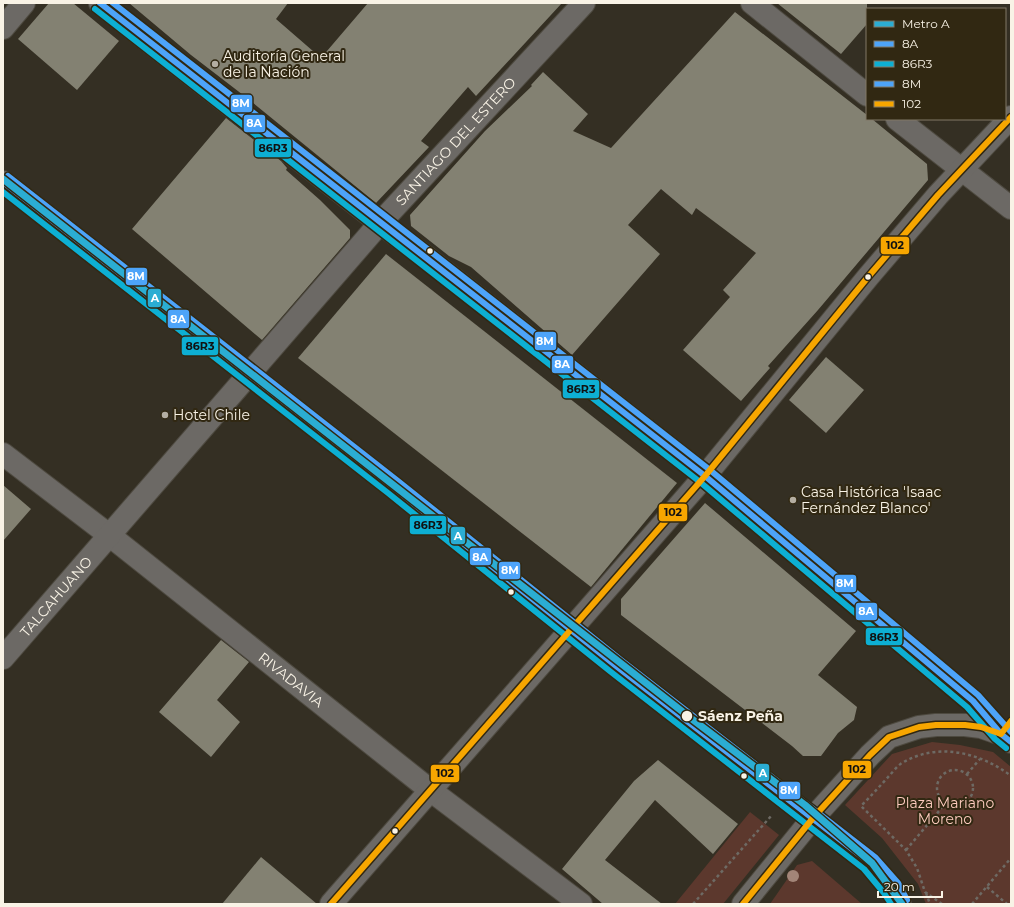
<svg xmlns="http://www.w3.org/2000/svg" width="1014" height="907" font-family="Montserrat,sans-serif">
<style>
.green{fill:#5c382d}
.building{fill:#838172}
.lines{fill:none;stroke-linecap:round;stroke-linejoin:round}
.minor-casing{stroke:#4e4a40;stroke-width:24}
.major-casing{stroke:#4e4a40;stroke-width:24}
.path{stroke:#6e6a64;stroke-width:2.5;stroke-dasharray:3 3;stroke-linecap:butt}
.minor{stroke:#6c6965;stroke-width:22}
.major{stroke:#6d6962;stroke-width:22}
.bus-1-casing{stroke:#312812;stroke-width:9}
.bus-2-casing{stroke:#312812;stroke-width:9}
.bus-3-casing{stroke:#312812;stroke-width:9}
.bus-4-casing{stroke:#312812;stroke-width:9}
.bus-1{stroke:#4da4f9;stroke-width:6}
.bus-2{stroke:#0dafd3;stroke-width:6}
.bus-3{stroke:#4da4f9;stroke-width:6}
.bus-4{stroke:#f7a600;stroke-width:6}
.metro-1-casing{stroke:#312812;stroke-width:10}
.metro-1{stroke:#2badd3;stroke-width:7}
.tree{fill:#a38578}
.poi-dot{fill:#b4aea2;stroke:#312812;stroke-width:1.5}
.bus-dot{fill:#f9f3e6;stroke:#312812;stroke-width:1.5}
.labels{text-anchor:middle;stroke-width:4;stroke-linejoin:round;paint-order:stroke}
.poi-label{font-size:14px;fill:#f9f3e6;stroke:#312812;text-anchor:start}
.street-label{font-size:14px;fill:#f9f3e6;stroke:#312812}
.stop-label{font-size:14px;font-weight:bold;fill:#f9f3e6;stroke:#312812;text-anchor:start}
.park-label{font-size:14px;fill:#fdcbbe;stroke:#312812}
.line-badge{stroke:#312812;stroke-width:1.5}
.badge-label{font-size:11px;text-anchor:middle;font-weight:bold;fill:#fff}
.pale-badge-label{font-size:11px;text-anchor:middle;font-weight:bold;fill:#111}
</style>
<rect width="100%" height="100%" fill="#342f23"/>
<!-- green -->
<g class="green">
<polygon points="932,742 960,745 993,752 1011,767 1011,904 926,904 918,884 882,838 845,805 892,754"/>
<polygon points="750,812 779,835 723,904 675,904"/>
<polygon points="812,861 862,904 770,904 797,865"/>
</g>
<!-- building -->
<g class="building">
<polygon points="49,3 73,3 119,41 77,90 18,39"/>
<polygon points="129,3 288,3 276,19 321,58 368,3 562,3 476,96 468,87 421,141 429,147 376,203 247,98 191,55"/>
<polygon points="777,3 867,3 867,24 841,54"/>
<polygon points="735,12 867,115 867,119 872,119 927,164 928,180 818,310 768,366 770,368 741,401 683,350 730,297 723,290 756,253 696,208 692,215 661,189 628,225 660,254 572,355 471,267 449,256 411,226 410,215 485,131 532,86 531,85 543,72 588,114 573,131 611,148"/>
<polygon points="226,118 281,161 287,168 286,170 320,200 350,230 350,238 262,340 132,229"/>
<polygon points="386,254 677,483 591,587 298,358"/>
<polygon points="826,357 864,390 826,433 789,400"/>
<polygon points="3,485 31,509 3,541"/>
<polygon points="705,503 856,631 818,675 857,707 854,720 838,733 821,756 803,756 792,746 621,615 621,599"/>
<polygon points="221,640 249,662 217,700 240,722 211,757 159,712"/>
<polygon points="658,760 738,824 713,854 655,800 605,860 662,904 603,904 562,869 634,781"/>
<polygon points="261,857 317,904 222,904"/>
</g>
<g class="lines">
<defs>
<g id="minor">
<polyline points="100,3 380,223 426,257 705,476 973,701 1001,734 1011,742"/>
<polyline points="752,3 867,95"/>
<polyline points="3,28 24,3"/>
<polyline points="897,119 1011,208"/>
<path id="s1" d="M 3,454 L 109,535 L 430,790 L 581,904"/>
<path id="s2" d="M 3,658 L 380,223 L 584,3"/>
<polyline points="331,904 705,476 868,277 938,195 1011,117"/>
<polyline points="743,904 813,818 870,755 889,737 919,727 936,725 965,725 981,727 1001,734"/>
</g>
<polyline id="major" points="3,182 393,487 616,666 870,863 891,888 900,904"/>
</defs>
<!-- minor casing -->
<use href="#minor" class="minor-casing"/>
<!-- major casing -->
<use href="#major" class="major-casing"/>
<!-- path -->
<g class="path">
<circle cx="955" cy="788" r="18"/>
<polyline points="967,774 980,759"/>
<polyline points="906,850 945,804"/>
<polyline points="987,887 1007,904"/>
<polyline points="926,893 930,904"/>
<polyline points="693,904 772,815"/>
<path d="M 942,904 L 925,892 L 917,868 L 906,850 L 861,806 C 871,796 880,786 889,776 C 893,772 897,766 902,763 C 937,742 980,752 1011,776"/>
<polyline points="972,904 1011,858"/>
</g>
<!-- minor -->
<use href="#minor" class="minor"/>
<!-- major -->
<use href="#major" class="major"/>
<defs>
<g id="bus-1">
<polyline points="100,3 705,476 973,701 1001,734 1011,742"/>
<polyline points="3,182 393,487 616,666 870,863 891,888 900,904"/>
</g>
<g id="bus-2">
<polyline points="95,9 700,482 967,707 995,739 1006,748"/>
<polyline points="3,192 388,493 611,672 864,869 884,893 891,904"/>
</g>
<g id="bus-3">
<polyline points="113,3 710,470 978,695 1011,732"/>
<polyline points="8,176 398,481 621,660 875,857 898,883 907,900"/>
</g>
<g id="bus-4">
<polyline points="331,904 705,476 868,277 938,195 1011,117"/>
<polyline points="743,904 813,818 870,755 889,737 919,727 936,725 965,725 981,727 1001,734 1011,721"/>
</g>
</defs>
<!-- bus-1 casing -->
<use href="#bus-1" class="bus-1-casing"/>
<!-- bus-2 casing -->
<use href="#bus-2" class="bus-2-casing"/>
<!-- bus-3 casing -->
<use href="#bus-3" class="bus-3-casing"/>
<!-- bus-4 casing -->
<use href="#bus-4" class="bus-4-casing"/>
<!-- bus-1 -->
<use href="#bus-1" class="bus-1"/>
<!-- bus-2 -->
<use href="#bus-2" class="bus-2"/>
<!-- bus-3 -->
<use href="#bus-3" class="bus-3"/>
<!-- bus-4 -->
<use href="#bus-4" class="bus-4"/>
<defs>
<polyline id="metro-1" points="3,179 688,716 805,805 872,863 902,904"/>
</defs>
<!-- metro-1 casing -->
<use href="#metro-1" class="metro-1-casing"/>
<!-- metro-1 -->
<use href="#metro-1" class="metro-1"/>
</g>
<!-- trees -->
<circle class="tree" cx="793" cy="876" r="6"/>
<!-- markers -->
<g class="poi-dot">
<circle cx="215" cy="64" r="4"/>
<circle cx="165" cy="415" r="4"/>
<circle cx="793" cy="500" r="4"/>
</g>
<g class="bus-dot">
<circle cx="430" cy="251" r="3.5"/>
<circle cx="868" cy="277" r="3.5"/>
<circle cx="511" cy="592" r="3.5"/>
<circle cx="687" cy="716" r="6"/>
<circle cx="744" cy="776" r="3.5"/>
<circle cx="395" cy="831" r="3.5"/>
</g>
<g class="labels">
<!-- poi labels -->
<g class="poi-label">
<text x="223" y="61">Auditoría General<tspan x="223" dy="16">de la Nación</tspan></text>
<text x="173" y="420">Hotel Chile</text>
<text x="801" y="497">Casa Histórica 'Isaac<tspan x="801" dy="16">Fernández Blanco'</tspan></text>
</g>
<!-- street labels -->
<g class="street-label">
<text dy="5" stroke="none"><textPath href="#s2" startOffset="687">SANTIAGO DEL ESTERO</textPath></text>
<text dy="5" stroke="none"><textPath href="#s2" startOffset="81">TALCAHUANO</textPath></text>
<text dy="5" stroke="none"><textPath href="#s1" startOffset="366">RIVADAVIA</textPath></text>
</g>
<!-- stop labels -->
<g class="stop-label">
<text x="698" y="721">Sáenz Peña</text>
</g>
<!-- park labels -->
<g class="park-label">
<text x="945" y="808">Plaza Mariano<tspan x="945" dy="16">Moreno</tspan></text>
</g>
</g>
<g class="line-badge">
<rect x="230" y="94" width="23" height="19" rx="4" fill="#4da4f9"/>
<rect x="243" y="114" width="23" height="19" rx="4" fill="#4da4f9"/>
<rect x="254" y="138" width="38" height="20" rx="4" fill="#0dafd3"/>
<rect x="880" y="236" width="30" height="19" rx="4" fill="#f7a600"/>
<rect x="125" y="267" width="23" height="19" rx="4" fill="#4da4f9"/>
<rect x="147" y="288" width="15" height="20" rx="4" fill="#2badd3"/>
<rect x="167" y="309" width="23" height="20" rx="4" fill="#4da4f9"/>
<rect x="534" y="331" width="23" height="20" rx="4" fill="#4da4f9"/>
<rect x="181" y="336" width="38" height="20" rx="4" fill="#0dafd3"/>
<rect x="551" y="355" width="23" height="19" rx="4" fill="#4da4f9"/>
<rect x="562" y="379" width="38" height="20" rx="4" fill="#0dafd3"/>
<rect x="658" y="503" width="30" height="19" rx="4" fill="#f7a600"/>
<rect x="409" y="515" width="38" height="20" rx="4" fill="#0dafd3"/>
<rect x="450" y="526" width="16" height="19" rx="4" fill="#2badd3"/>
<rect x="469" y="547" width="23" height="19" rx="4" fill="#4da4f9"/>
<rect x="498" y="561" width="23" height="19" rx="4" fill="#4da4f9"/>
<rect x="834" y="574" width="23" height="19" rx="4" fill="#4da4f9"/>
<rect x="855" y="602" width="23" height="19" rx="4" fill="#4da4f9"/>
<rect x="865" y="627" width="38" height="19" rx="4" fill="#0dafd3"/>
<rect x="842" y="760" width="30" height="19" rx="4" fill="#f7a600"/>
<rect x="755" y="763" width="15" height="19" rx="4" fill="#2badd3"/>
<rect x="430" y="764" width="30" height="19" rx="4" fill="#f7a600"/>
<rect x="778" y="781" width="23" height="19" rx="4" fill="#4da4f9"/>
</g>
<g class="badge-label">
<text x="241" y="107">8M</text>
<text x="254" y="127">8A</text>
<text x="136" y="280">8M</text>
<text x="155" y="302">A</text>
<text x="178" y="323">8A</text>
<text x="545" y="345">8M</text>
<text x="562" y="368">8A</text>
<text x="458" y="540">A</text>
<text x="480" y="561">8A</text>
<text x="510" y="574">8M</text>
<text x="845" y="587">8M</text>
<text x="866" y="615">8A</text>
<text x="763" y="777">A</text>
<text x="789" y="794">8M</text>
</g>
<g class="pale-badge-label">
<text x="273" y="152">86R3</text>
<text x="895" y="249">102</text>
<text x="200" y="350">86R3</text>
<text x="581" y="393">86R3</text>
<text x="673" y="516">102</text>
<text x="428" y="529">86R3</text>
<text x="884" y="641">86R3</text>
<text x="857" y="773">102</text>
<text x="445" y="777">102</text>
</g>
<!-- border -->
<rect width="1014" height="907" fill="none" stroke="#f9f3e6" stroke-width="8"/>
<!-- legend -->
<rect x="866" y="8" width="140" height="112" fill="#312812" stroke="#817967"/>
<rect x="874" y="21" width="20" height="6" fill="#2badd3" stroke="#817967"/>
<text x="902" y="28" font-size="12" fill="#f9f3e6">Metro A</text>
<rect x="874" y="41" width="20" height="6" fill="#4da4f9" stroke="#817967"/>
<text x="902" y="48" font-size="12" fill="#f9f3e6">8A</text>
<rect x="874" y="61" width="20" height="6" fill="#0dafd3" stroke="#817967"/>
<text x="902" y="68" font-size="12" fill="#f9f3e6">86R3</text>
<rect x="874" y="81" width="20" height="6" fill="#4da4f9" stroke="#817967"/>
<text x="902" y="88" font-size="12" fill="#f9f3e6">8M</text>
<rect x="874" y="101" width="20" height="6" fill="#f7a600" stroke="#817967"/>
<text x="902" y="108" font-size="12" fill="#f9f3e6">102</text>
<!-- scale -->
<path d="M878 891v6h64v-6" fill="none" stroke="#f9f3e6" stroke-width="2"/>
<text x="884" y="891" font-size="12" fill="#f9f3e6" stroke="#312812" stroke-width="3" paint-order="stroke">20 m</text>
</svg>
